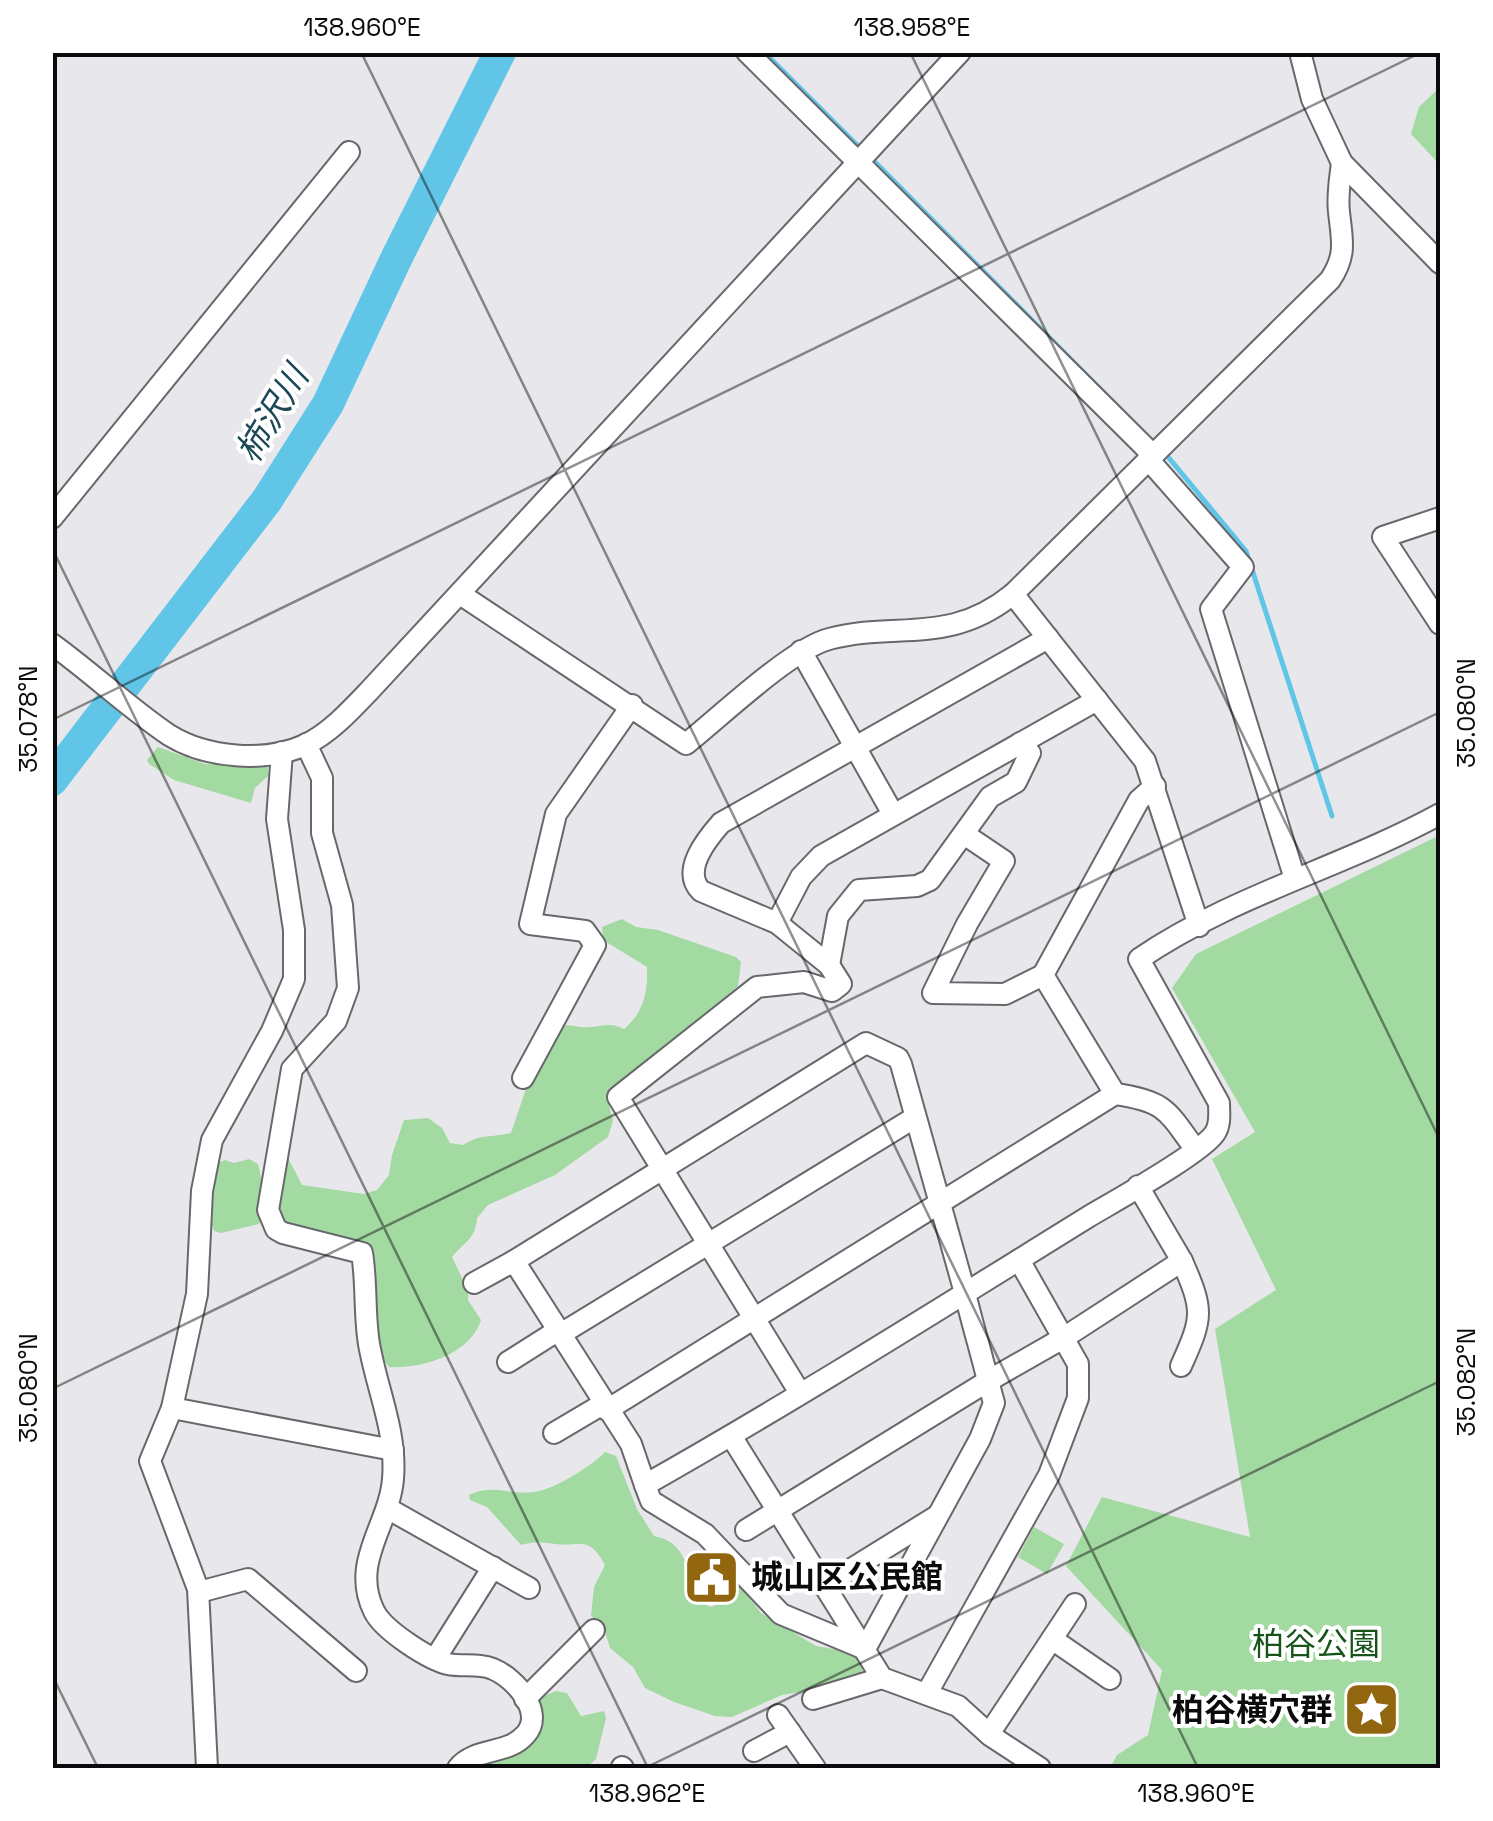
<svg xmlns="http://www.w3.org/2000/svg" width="1493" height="1821" font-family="'Space Grotesk','Noto Sans JP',sans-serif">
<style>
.green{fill:#a3daa1}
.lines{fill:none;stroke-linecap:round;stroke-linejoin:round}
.stream{stroke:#61c5e8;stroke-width:5}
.river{stroke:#61c5e8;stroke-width:32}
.minor-casing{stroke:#68686c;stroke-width:24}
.minor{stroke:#fff;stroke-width:20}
.ticks{fill:none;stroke:#0b0b0d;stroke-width:2.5;stroke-opacity:0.45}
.labels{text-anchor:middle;stroke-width:8;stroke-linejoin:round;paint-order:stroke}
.poi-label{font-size:32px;font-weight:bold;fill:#0b0b0d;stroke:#fff;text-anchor:start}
.park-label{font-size:32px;fill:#17541a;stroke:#fff}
.water-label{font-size:35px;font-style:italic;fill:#1c4857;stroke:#fff}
.neatline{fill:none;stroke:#0b0b0d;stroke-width:4}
.ticks-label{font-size:25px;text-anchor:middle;fill:#0b0b0d}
</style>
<rect width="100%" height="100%" fill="#e8e8ec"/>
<!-- green -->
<g class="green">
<polygon points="1440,87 1440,165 1411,134 1419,107"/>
<polygon points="158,747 205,764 267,765 269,775 255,788 251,803 174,780 149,764 147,760"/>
<polygon points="1440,835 1440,1768 1110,1768 1117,1755 1148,1735 1162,1670 1066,1566 1102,1497 1250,1537 1215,1329 1276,1290 1212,1159 1255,1132 1172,988 1196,954"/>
<path d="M 622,919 L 636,927 L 658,930 L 736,957 L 741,962 L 738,986 L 673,1045 L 643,1062 L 608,1101 L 613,1121 L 608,1137 L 555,1175 L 488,1205 L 477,1218 C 476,1239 464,1242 452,1257 L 468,1291 L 468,1300 L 481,1320 C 470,1355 421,1369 389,1367 C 372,1348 374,1296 373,1270 L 281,1225 L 274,1213 L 286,1154 L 302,1185 L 364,1194 L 377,1190 L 389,1175 L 392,1155 L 404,1120 L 428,1118 L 442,1128 L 450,1143 L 463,1145 C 482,1133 491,1138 511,1133 L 530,1077 L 556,1027 C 570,1022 577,1029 590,1027 C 604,1026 610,1022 624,1029 C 644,1012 648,992 647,967 L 603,940 L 602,927 Z"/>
<path d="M 249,1159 L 258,1164 C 262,1183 270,1206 259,1224 L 221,1233 L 214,1231 C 205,1210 212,1185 217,1163 L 225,1160 L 234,1163 Z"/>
<path d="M 605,1452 L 616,1456 L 637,1509 L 654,1536 C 688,1542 687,1573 698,1601 L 711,1607 L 725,1601 L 737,1581 L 761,1613 L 816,1646 L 852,1652 L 862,1658 L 862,1674 L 812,1690 L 782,1695 L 732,1717 L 715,1716 L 674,1702 L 645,1688 L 633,1667 L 610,1648 L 603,1625 L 591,1616 L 594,1587 L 605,1565 C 588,1535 583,1547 555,1544 C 541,1542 535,1541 521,1545 L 487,1507 L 470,1500 L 469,1495 C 495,1483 510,1496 534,1492 C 553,1490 592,1466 605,1452 Z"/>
<polygon points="1034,1527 1064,1544 1047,1574 1018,1557"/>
<path d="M 556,1691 L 567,1693 L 581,1716 L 604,1711 L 606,1718 L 596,1759 L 586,1768 L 466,1768 C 480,1762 493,1763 507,1758 C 521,1754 530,1742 540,1731 L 539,1698 Z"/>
</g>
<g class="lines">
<!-- stream -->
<g class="stream">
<polyline points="764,52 863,151"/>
<polyline points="871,158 1124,413"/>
<polyline points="1164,452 1246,551 1332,816"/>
</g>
<!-- river -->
<polyline class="river" points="52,780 267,500 328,404 396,259 500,52"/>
<defs>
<g id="minor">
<polyline points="747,52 1152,454"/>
<polyline points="1300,52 1312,99 1342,163 1440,263"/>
<polyline points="1148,459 1243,567 1211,609 1295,879"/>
<polyline points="52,518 349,152"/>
<polyline points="1440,518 1383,537 1440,624"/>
<path d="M 460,594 L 686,744 C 720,717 791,649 829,639 C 897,621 949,646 1013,594 L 1330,280 C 1347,255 1342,240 1339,212 C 1337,196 1340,179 1342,163"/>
<polyline points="1013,594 1145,761 1199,926"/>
<path d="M 52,644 C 92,673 129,708 169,735 C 206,758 265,763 305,745 C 330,733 351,710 370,690 L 960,52"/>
<polyline points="801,651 893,814"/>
<path d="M 306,744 L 322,778 L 322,833 L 342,905 L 348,988 L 336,1021 L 292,1069 L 268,1210 L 276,1229 L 283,1233 L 362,1253 C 367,1283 364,1314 369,1344 C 377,1390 397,1432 393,1479 C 389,1526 350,1562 374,1611 C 383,1630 428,1659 448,1664 C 462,1667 480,1663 493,1669 C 515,1678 546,1713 525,1735 C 508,1755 475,1747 458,1768"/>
<polyline points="964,834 1004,861 967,924 933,993 1005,994 1043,975 1139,800 1155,786"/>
<polyline points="777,923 801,877 821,856 1097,700"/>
<polyline points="829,965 838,916 859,890 917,886 930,880 990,797 1016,782 1030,753 1020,743"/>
<polyline points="1043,975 1115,1094"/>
<polyline points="523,1078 595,945 585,931 530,924 556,814 632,705"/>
<path d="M 1138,1186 L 1182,1261 L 1065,1337 L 988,1381 C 981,1352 972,1323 965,1293 L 901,1064 L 898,1058 L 866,1043 L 514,1261 L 631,1444 L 645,1485 C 795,1400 941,1308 1088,1217 C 1113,1202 1202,1153 1215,1133 C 1221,1124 1219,1113 1219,1103 L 1139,959 C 1231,896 1343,867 1440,814"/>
<polyline points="474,1283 514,1261"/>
<polyline points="559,1335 914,1118"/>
<polyline points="508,1362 557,1331"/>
<path d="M 1181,1366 C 1203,1317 1204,1311 1182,1261"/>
<path d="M 800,1393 L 618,1097 L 757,987 L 804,982 L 832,991 L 841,984 L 829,965 L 777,923 L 701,891 C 681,871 706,840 721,823 L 1048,638"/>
<polyline points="172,1408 393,1450"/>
<path d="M 607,1410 L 1115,1094 C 1165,1101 1167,1110 1195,1149"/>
<polyline points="554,1433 603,1404"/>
<polyline points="731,1436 882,1678 958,1706 991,1736 1040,1768"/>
<polyline points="645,1485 651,1501 705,1534 781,1614 865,1649 980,1439 994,1403 988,1381 746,1530"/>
<polyline points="387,1508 529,1588"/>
<polyline points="824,1586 937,1516"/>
<polyline points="199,1592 248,1579 356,1671"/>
<polyline points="1052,1639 1110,1679"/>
<polyline points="435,1659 493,1567"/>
<polyline points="927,1693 1049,1475 1078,1398 1078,1364 1019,1260"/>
<polyline points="525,1699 594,1630"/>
<polyline points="813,1699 882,1678"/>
<polyline points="778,1715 815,1768"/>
<polyline points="989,1734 1075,1604"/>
<polyline points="754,1751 790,1732"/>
<polyline points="622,1767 623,1768"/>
<polyline points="207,1768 198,1589 150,1461 172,1408 197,1294 202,1191 212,1140 272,1031 294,979 294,930 277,819 282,752"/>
</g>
</defs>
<!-- minor casing -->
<use href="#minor" class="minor-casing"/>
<!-- minor -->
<use href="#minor" class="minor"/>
</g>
<!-- ticks -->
<path class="ticks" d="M 361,52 L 1198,1768M 910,52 L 1440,1140M 52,548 L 648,1768M 52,720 L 1422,52M 52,1389 L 1440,712M 52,1675 L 98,1768M 645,1768 L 1440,1381"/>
<!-- icons -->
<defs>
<symbol id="civic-square" viewBox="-11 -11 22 22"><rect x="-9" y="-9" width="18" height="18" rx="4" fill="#91660f" stroke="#fff"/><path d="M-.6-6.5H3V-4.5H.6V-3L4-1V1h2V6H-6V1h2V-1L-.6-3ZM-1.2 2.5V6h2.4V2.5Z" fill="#fff"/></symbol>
<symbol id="sight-square" viewBox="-11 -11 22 22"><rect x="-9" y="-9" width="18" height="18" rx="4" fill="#91660f" stroke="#fff"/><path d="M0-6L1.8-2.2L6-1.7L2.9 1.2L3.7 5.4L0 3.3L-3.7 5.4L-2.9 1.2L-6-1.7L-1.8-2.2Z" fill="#fff"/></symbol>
</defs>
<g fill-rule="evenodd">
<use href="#civic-square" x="680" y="1546" width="63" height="63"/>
<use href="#sight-square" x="1340" y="1678" width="63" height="63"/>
</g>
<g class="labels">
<!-- poi labels -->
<g class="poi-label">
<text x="751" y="1588">城山区公民館</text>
<text x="1332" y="1721" text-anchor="end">柏谷横穴群</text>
</g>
<!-- park labels -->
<g class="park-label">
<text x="1316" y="1655">柏谷公園</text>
</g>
<!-- water labels -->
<g class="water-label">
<text transform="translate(272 414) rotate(-59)" y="12">柿沢川</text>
</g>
</g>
<!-- border -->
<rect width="1493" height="1821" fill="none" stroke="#ffffff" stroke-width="110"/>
<rect x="55" y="55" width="1383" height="1711" class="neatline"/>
<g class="ticks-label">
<text x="362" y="36">138.960°E</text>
<text x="912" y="36">138.958°E</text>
<text transform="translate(1466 713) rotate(-90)" y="9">35.080°N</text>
<text transform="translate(28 719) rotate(-90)" y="9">35.078°N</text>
<text transform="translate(1466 1382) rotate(-90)" y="9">35.082°N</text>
<text transform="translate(28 1388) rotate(-90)" y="9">35.080°N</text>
<text x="647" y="1802">138.962°E</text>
<text x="1196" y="1802">138.960°E</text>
</g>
</svg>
